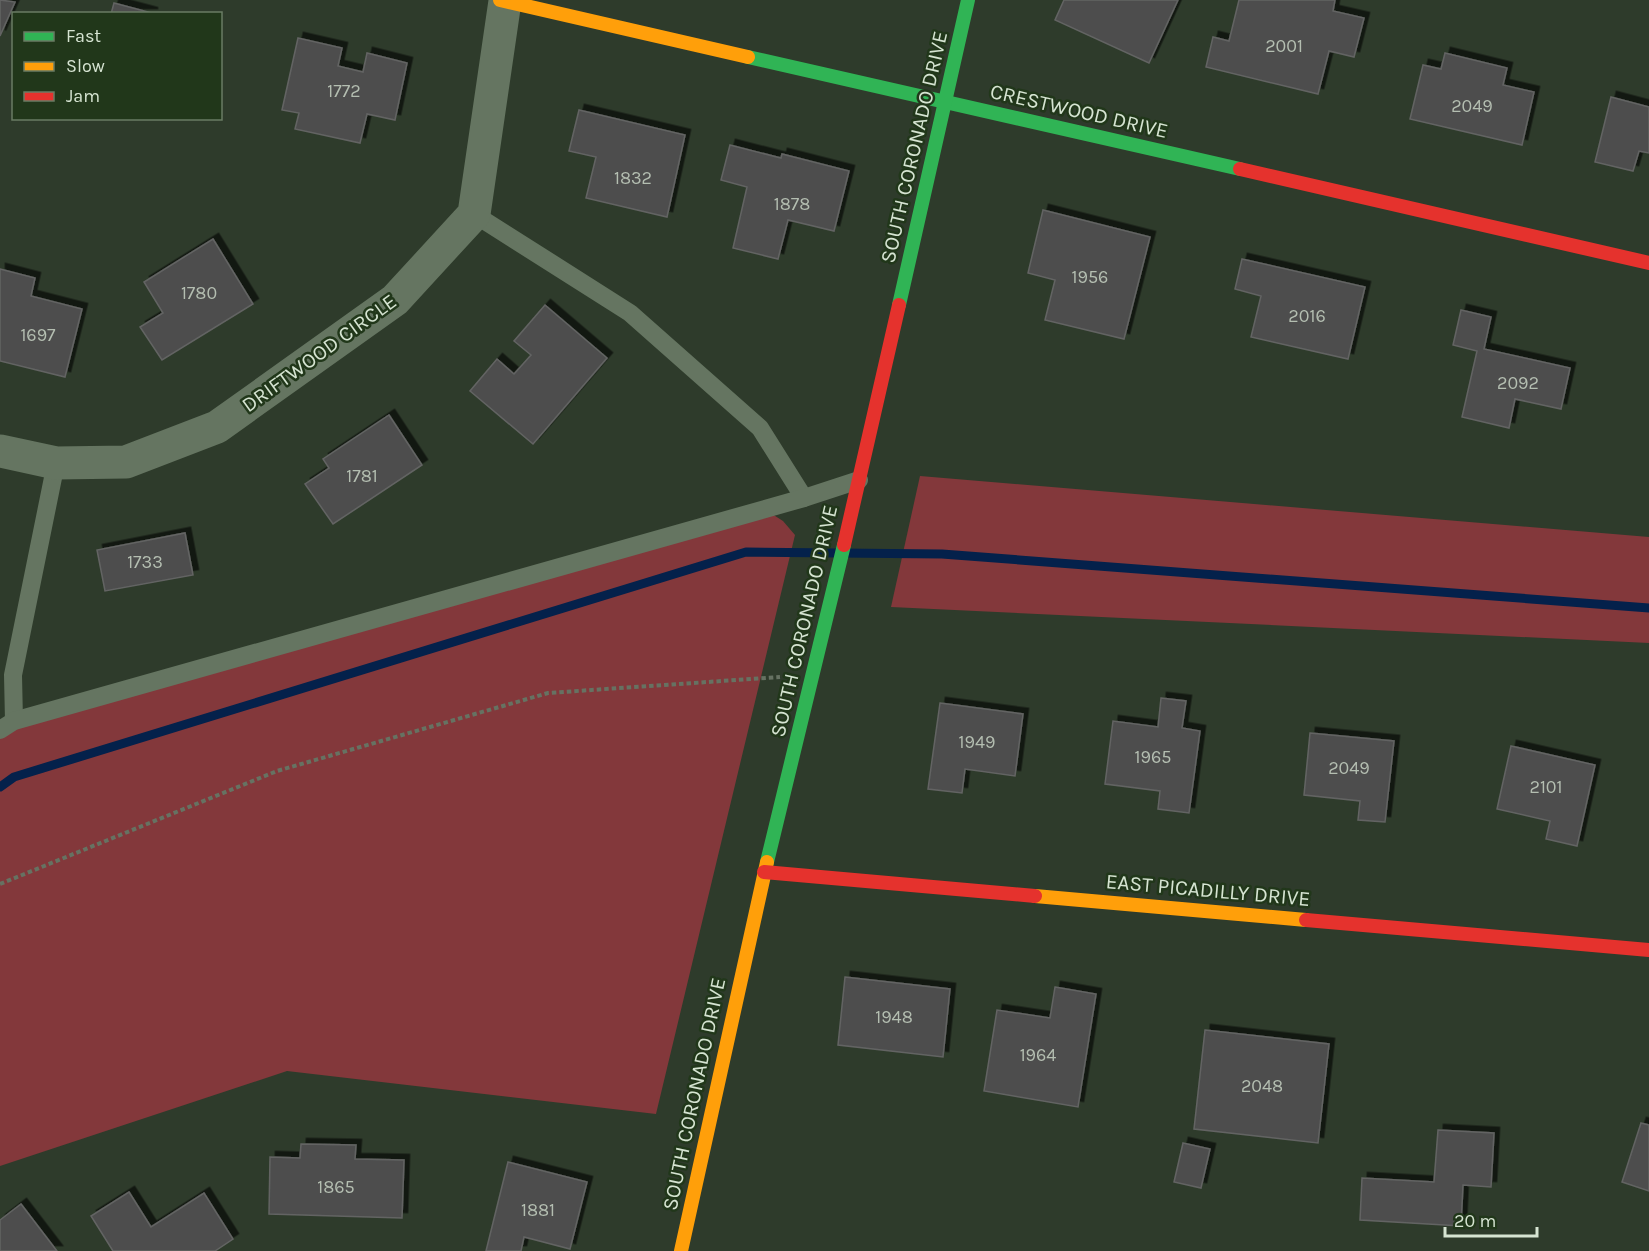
<svg xmlns="http://www.w3.org/2000/svg" width="1649" height="1251" font-family="Karla,sans-serif">
<style>
.green{fill:#83383b}
.lines{fill:none;stroke-linecap:round;stroke-linejoin:round}
.stream{stroke:#04214b;stroke-width:9}
.building{fill:#4d4e4e;stroke:#636463;stroke-width:1.5;filter:url(#shadow)}
.path{stroke:#667262;stroke-width:4;stroke-dasharray:4.5 3;stroke-linecap:butt}
.lane{stroke:#657561;stroke-width:18}
.street{stroke:#657561;stroke-width:33}
.fast{stroke:#30b455;stroke-width:14}
.slow{stroke:#ff9f0a;stroke-width:14}
.jam{stroke:#e5322d;stroke-width:14}
.labels{text-anchor:middle;stroke-width:5;stroke-linejoin:round;paint-order:stroke}
.number-label{font-size:18px;fill:#b4beb1}
.street-label{font-size:21px;fill:#d6e4d2;stroke:#21371a}
</style>
<defs>
<filter id="shadow"><feDropShadow dx="5.5" dy="-5.5" stdDeviation="0" flood-color="#0009"/></filter>
</defs>
<rect width="100%" height="100%" fill="#2e3b2b"/>
<!-- green -->
<g class="green">
<polygon points="920,476 1649,537 1649,643 891,607"/>
<polygon points="772,514 783,521 795,535 656,1114 287,1071 0,1166 0,735 43,719"/>
</g>
<g class="lines">
<!-- stream -->
<polyline class="stream" points="0,787 14,777 746,552 942,554 1649,608"/>
</g>
<!-- building -->
<g class="building">
<polygon points="0,0 15,2 0,36"/>
<polygon points="1064,0 1178,0 1149,63 1055,20"/>
<polygon points="1239,0 1335,0 1333,11 1364,18 1354,57 1329,51 1318,94 1206,67 1213,37 1229,41"/>
<polygon points="114,3 152,13 152,14 111,14"/>
<polygon points="298,38 342,48 338,66 363,72 367,53 407,63 395,120 367,114 360,143 295,129 299,113 282,110"/>
<polygon points="1445,53 1507,68 1503,85 1534,92 1522,145 1410,119 1423,65 1441,69"/>
<polygon points="1611,97 1649,107 1649,153 1639,151 1633,171 1595,162"/>
<polygon points="579,110 685,135 667,217 586,198 596,157 569,151"/>
<polygon points="730,145 781,158 782,154 849,171 834,231 788,220 778,259 733,248 747,187 721,180"/>
<polygon points="1043,210 1150,237 1124,339 1045,320 1055,280 1028,273"/>
<polygon points="213,239 253,304 162,360 140,327 163,313 144,282"/>
<polygon points="1242,259 1365,287 1348,359 1251,337 1261,296 1235,289"/>
<polygon points="0,269 35,278 31,296 82,309 65,377 0,361"/>
<polygon points="545,305 607,358 533,444 470,391 497,359 514,374 531,355 514,341"/>
<polygon points="1461,310 1491,317 1484,349 1570,368 1561,409 1515,399 1509,428 1462,417 1477,351 1453,345"/>
<polygon points="389,415 422,465 333,524 305,484 329,468 323,459"/>
<polygon points="185,533 193,575 105,591 97,550"/>
<polygon points="1161,698 1186,701 1182,728 1200,731 1189,813 1158,809 1160,791 1105,784 1113,721 1158,727"/>
<polygon points="940,703 1023,714 1015,776 965,769 962,793 928,789"/>
<polygon points="1310,733 1394,741 1385,822 1358,820 1360,801 1304,795"/>
<polygon points="1511,746 1595,765 1577,846 1546,839 1550,821 1497,809"/>
<polygon points="845,977 950,989 943,1057 838,1045"/>
<polygon points="1055,987 1096,994 1078,1107 984,1091 997,1010 1050,1018"/>
<polygon points="1205,1030 1329,1044 1318,1143 1194,1129"/>
<polygon points="1641,1123 1649,1125 1649,1191 1622,1182"/>
<polygon points="1438,1130 1494,1133 1491,1187 1463,1185 1461,1226 1360,1220 1362,1178 1434,1182"/>
<polygon points="1183,1143 1210,1149 1201,1188 1174,1182"/>
<polygon points="301,1144 356,1145 355,1159 404,1160 402,1218 269,1214 270,1157 300,1158"/>
<polygon points="508,1162 587,1182 570,1249 524,1237 521,1251 486,1251"/>
<polygon points="129,1192 151,1227 204,1193 233,1239 215,1251 113,1251 91,1216"/>
<polygon points="21,1204 57,1251 0,1251 0,1220"/>
</g>
<g class="lines">
<!-- path -->
<polyline class="path" points="0,884 277,771 548,693 780,677"/>
<!-- lane -->
<g class="lane">
<polyline points="474,214 630,313 760,428 804,498"/>
<polyline points="14,721 13,675 56,463"/>
<polyline points="0,730 14,721 804,498 859,480"/>
</g>
<!-- street -->
<polyline class="street" points="0,451 56,463 126,462 217,427 395,300 474,214 505,1"/>
<!-- fast -->
<g class="fast">
<polyline points="748,57 1240,169"/>
<polyline points="899,305 968,0"/>
<polyline points="767,862 844,545"/>
</g>
<!-- slow -->
<g class="slow">
<polyline points="500,0 748,57"/>
<polyline points="1035,896 1306,920"/>
<polyline points="681,1251 767,862"/>
</g>
<!-- jam -->
<g class="jam">
<polyline points="1240,169 1649,263"/>
<polyline points="844,545 899,305"/>
<polyline points="764,872 1035,896"/>
<polyline points="1306,920 1649,950"/>
</g>
</g>
<g class="labels">
<!-- number labels -->
<g class="number-label">
<text x="1284" y="52">2001</text>
<text x="344" y="97">1772</text>
<text x="1472" y="112">2049</text>
<text x="633" y="184">1832</text>
<text x="792" y="210">1878</text>
<text x="1090" y="283">1956</text>
<text x="199" y="299">1780</text>
<text x="1307" y="322">2016</text>
<text x="38" y="341">1697</text>
<text x="1518" y="389">2092</text>
<text x="362" y="482">1781</text>
<text x="145" y="568">1733</text>
<text x="977" y="748">1949</text>
<text x="1153" y="763">1965</text>
<text x="1349" y="774">2049</text>
<text x="1546" y="793">2101</text>
<text x="894" y="1023">1948</text>
<text x="1038" y="1061">1964</text>
<text x="1262" y="1092">2048</text>
<text x="336" y="1193">1865</text>
<text x="538" y="1216">1881</text>
</g>
<!-- street labels -->
<g class="street-label">
<text transform="translate(1079 111) rotate(13)" y="7">CRESTWOOD DRIVE</text>
<text transform="translate(914 147) rotate(-77)" y="7">SOUTH CORONADO DRIVE</text>
<text transform="translate(319 353) rotate(-36)" y="7">DRIFTWOOD CIRCLE</text>
<text transform="translate(804 621) rotate(-77)" y="7">SOUTH CORONADO DRIVE</text>
<text transform="translate(1208 890) rotate(5)" y="7">EAST PICADILLY DRIVE</text>
<text transform="translate(694 1094) rotate(-78)" y="7">SOUTH CORONADO DRIVE</text>
</g>
</g>
<!-- legend -->
<rect x="12" y="12" width="210" height="108" fill="#21371a" stroke="#697c64" stroke-width="1.5"/>
<rect x="24" y="32" width="30" height="9" fill="#30b455" stroke="#697c64" stroke-width="1.5"/>
<text x="66" y="42" font-size="18" fill="#d6e4d2">Fast</text>
<rect x="24" y="62" width="30" height="9" fill="#ff9f0a" stroke="#697c64" stroke-width="1.5"/>
<text x="66" y="72" font-size="18" fill="#d6e4d2">Slow</text>
<rect x="24" y="92" width="30" height="9" fill="#e5322d" stroke="#697c64" stroke-width="1.5"/>
<text x="66" y="102" font-size="18" fill="#d6e4d2">Jam</text>
<!-- scale -->
<path d="M1445 1227v9h92v-9" fill="none" stroke="#d6e4d2" stroke-width="3"/>
<text x="1454" y="1227" font-size="18" fill="#d6e4d2" stroke="#21371a" stroke-width="4.5" paint-order="stroke">20 m</text>
</svg>
